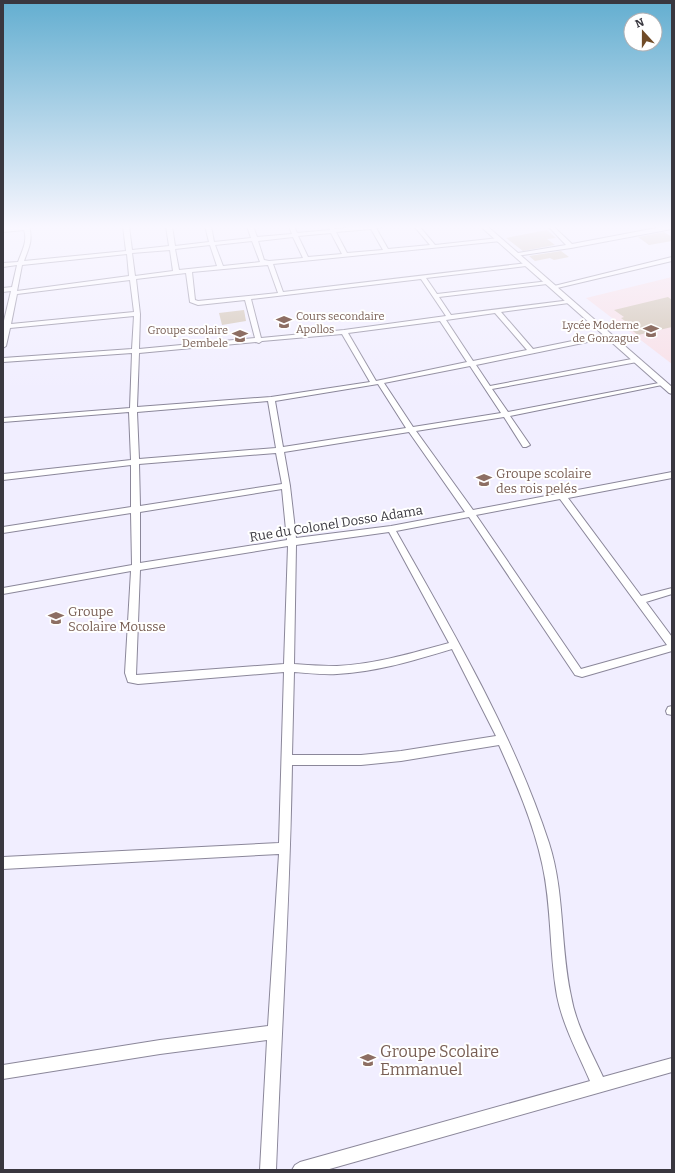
<svg xmlns="http://www.w3.org/2000/svg" width="675" height="1173" font-family="Bitter,serif">
<style>
.education{fill:#f8dfe6}
.building{fill:#d0c2b0}
.lines{fill:none;stroke-linecap:round;stroke-linejoin:round}
.minor-casing{stroke:#8b879a;stroke-width:2}
.tertiary-casing{stroke:#8b879a;stroke-width:2}
.minor{fill:#fff;fill-rule:evenodd}
.tertiary{fill:#fff;fill-rule:evenodd}
.labels{text-anchor:middle;stroke-width:4;stroke-linejoin:round;paint-order:stroke}
.far-education-label{font-size:11px;fill:#785e54;stroke:#fff;text-anchor:end}
.education-label{font-size:13px;fill:#785e54;stroke:#fff;text-anchor:start}
.street-label{font-size:13px;fill:#39373f;stroke:#fff}
.near-education-label{font-size:16px;fill:#785e54;stroke:#fff;text-anchor:start}
</style>
<rect width="100%" height="100%" fill="#f1eeff"/>
<!-- education -->
<polygon class="education" points="672,277 672,364 586,298"/>
<!-- building -->
<g class="building">
<polygon points="547,230 556,238 547,239 555,245 523,251 506,238"/>
<polygon points="664,232 672,237 672,241 649,245 638,237"/>
<polygon points="561,251 569,257 554,260 550,258 535,261 529,256"/>
<polygon points="668,297 672,300 672,327 638,335 629,328 633,327 621,318 624,317 614,310"/>
<polygon points="244,310 246,321 222,325 219,313"/>
</g>
<g class="lines">
<defs>
<g id="minor">
<path d="M 29,226 C 33,241 29,247 24,261 L 126,251 L 123,226 L 129,226 L 132,250 L 169,246 L 166,226 L 172,226 L 175,246 L 209,242 L 205,226 L 211,226 L 214,242 L 251,238 L 247,226 L 253,226 L 257,237 L 292,234 L 289,226 L 294,226 L 297,233 L 330,230 L 329,226 L 333,226 L 335,229 L 365,226 L 386,226 L 376,228 L 388,249 L 430,245 L 414,226 L 419,226 L 435,245 L 499,238 L 501,239 L 501,241 L 273,264 L 283,292 L 528,263 L 529,264 L 526,266 L 426,278 L 437,294 L 549,281 L 549,283 L 547,284 L 439,297 L 451,315 L 571,300 L 572,301 L 569,303 L 501,312 L 533,349 L 607,334 L 610,336 L 607,338 L 476,365 L 490,386 L 637,358 L 640,360 L 637,362 L 492,389 L 508,412 L 664,382 L 665,383 L 662,385 L 510,416 L 530,445 L 526,447 L 523,447 L 504,417 L 416,431 L 473,510 L 672,472 L 672,478 L 568,498 L 641,596 L 672,588 L 672,594 L 646,602 L 672,637 L 672,651 L 582,677 L 575,675 L 469,517 L 396,531 C 453,632 513,733 549,843 C 565,893 560,945 571,996 C 576,1025 591,1051 603,1077 L 672,1058 L 672,1072 L 326,1170 L 292,1170 L 295,1165 L 300,1162 L 590,1081 C 578,1053 563,1026 557,996 C 549,952 552,906 542,863 C 533,822 516,783 499,745 L 401,761 L 361,765 L 292,765 C 290,900 281,1035 276,1170 L 260,1170 L 267,1040 L 160,1054 L 3,1079 L 3,1065 L 160,1040 L 268,1026 L 279,854 L 3,869 L 3,857 L 279,843 L 284,672 L 138,684 L 128,682 L 125,673 L 131,571 L 3,594 L 3,588 L 132,565 L 131,513 L 3,533 L 3,527 L 131,507 L 131,465 L 3,480 L 3,474 L 131,460 L 129,412 L 3,422 L 3,418 L 130,408 L 132,353 L 3,362 L 3,358 L 132,349 L 134,316 L 10,328 L 6,346 L 3,348 L 3,325 L 11,291 L 3,292 L 3,288 L 12,287 L 17,265 L 3,267 L 3,263 L 18,262 C 22,251 28,241 24,230 L 3,232 L 3,228 ZM 371,229 L 383,250 L 347,253 L 336,232 ZM 331,233 L 342,254 L 308,257 L 298,236 ZM 293,237 L 303,258 L 269,261 L 264,260 L 258,241 ZM 252,241 L 260,262 L 223,266 L 215,245 ZM 210,245 L 217,266 L 179,270 L 175,249 ZM 170,250 L 173,271 L 135,276 L 132,253 ZM 127,254 L 129,276 L 17,291 L 22,265 ZM 268,265 L 278,293 L 198,301 L 195,300 L 192,272 ZM 186,273 L 190,302 L 198,305 L 245,300 L 255,338 L 139,349 L 140,314 L 136,279 ZM 421,279 L 446,316 L 344,330 L 261,338 L 251,299 ZM 130,280 L 134,312 L 11,324 L 17,294 ZM 495,313 L 527,350 L 473,361 L 446,320 ZM 440,321 L 467,362 L 376,381 L 348,333 ZM 342,334 L 370,382 L 271,397 L 137,407 L 139,353 L 256,342 L 259,343 L 262,341 ZM 470,366 L 501,413 L 413,427 L 384,383 ZM 378,384 L 406,428 L 283,447 L 275,401 ZM 268,401 L 276,448 L 139,459 L 137,412 ZM 409,432 L 465,512 L 391,526 L 296,538 L 290,486 L 284,452 ZM 276,453 L 282,484 L 140,506 L 139,464 ZM 282,489 L 287,540 L 140,563 L 140,512 ZM 560,499 L 667,645 L 581,669 L 476,515 ZM 389,532 L 449,643 C 412,653 376,664 337,666 C 323,666 308,665 294,664 L 296,545 ZM 288,546 L 284,664 L 136,675 L 140,570 ZM 452,649 L 496,736 L 401,751 L 361,755 L 292,755 L 294,672 C 308,673 323,675 337,674 C 377,672 415,660 452,649 Z"/>
<polygon points="548,226 553,226 572,244 667,226 672,226 672,229 571,248 516,256 515,255 518,253 566,245"/>
<polygon points="672,257 672,261 553,289 550,287"/>
<polygon points="672,706 672,715 667,714 666,711 668,707"/>
</g>
<polygon id="tertiary" points="480,226 487,226 672,387 672,394 669,393"/>
</defs>
<!-- minor casing -->
<use href="#minor" class="minor-casing"/>
<!-- tertiary casing -->
<use href="#tertiary" class="tertiary-casing"/>
<!-- minor -->
<use href="#minor" class="minor"/>
<!-- tertiary -->
<use href="#tertiary" class="tertiary"/>
</g>
<!-- sky -->
<linearGradient id="sky" x2="0" y2="1"><stop stop-color="#63aed0"/><stop offset="0.58" stop-color="#f9f7ff"/><stop offset="1" stop-color="#f9f7ff" stop-opacity="0"/></linearGradient>
<rect width="675" height="391" fill="url(#sky)"/>
<!-- icons -->
<defs>
<symbol id="school-bare" viewBox="-9 -9 18 18"><path d="M0-5L7-2L0 1L-7-2ZM-4 1L0 2.5L4 1V4Q0 6-4 4Z" fill="#8d6e63" stroke="#fff" stroke-width="2.5" paint-order="stroke"/></symbol>
</defs>
<g fill-rule="evenodd">
<use href="#school-bare" x="273" y="311" width="22" height="22"/>
<use href="#school-bare" x="640" y="320" width="22" height="22"/>
<use href="#school-bare" x="229" y="325" width="22" height="22"/>
<use href="#school-bare" x="473" y="469" width="22" height="22"/>
<use href="#school-bare" x="45" y="607" width="22" height="22"/>
<use href="#school-bare" x="357" y="1049" width="22" height="22"/>
</g>
<g class="labels">
<!-- far-education labels -->
<g class="far-education-label">
<text x="296" y="320" text-anchor="start">Cours secondaire<tspan x="296" dy="13">Apollos</tspan></text>
<text x="639" y="329">Lycée Moderne<tspan x="639" dy="13">de Gonzague</tspan></text>
<text x="228" y="334">Groupe scolaire<tspan x="228" dy="13">Dembele</tspan></text>
</g>
<!-- education labels -->
<g class="education-label">
<text x="496" y="478">Groupe scolaire<tspan x="496" dy="15">des rois pelés</tspan></text>
<text x="68" y="616">Groupe<tspan x="68" dy="15">Scolaire Mousse</tspan></text>
</g>
<!-- street labels -->
<g class="street-label">
<text transform="translate(336 523) rotate(-9)" y="5">Rue du Colonel Dosso Adama</text>
</g>
<!-- near-education labels -->
<g class="near-education-label">
<text x="380" y="1057">Groupe Scolaire<tspan x="380" dy="18">Emmanuel</tspan></text>
</g>
</g>
<!-- border -->
<rect width="675" height="1173" fill="none" stroke="#39373f" stroke-width="8"/>
<!-- north arrow -->
<g transform="translate(643 32) rotate(339)"><circle r="19" fill="#ffffff" stroke="#b0afb2"/>
<path d="M0-3L7 15L0 10L-7 15Z" fill="#714c28"/>
<text y="-6" font-size="11" font-weight="bold" text-anchor="middle" fill="#39373f">N</text>
</g>
</svg>
